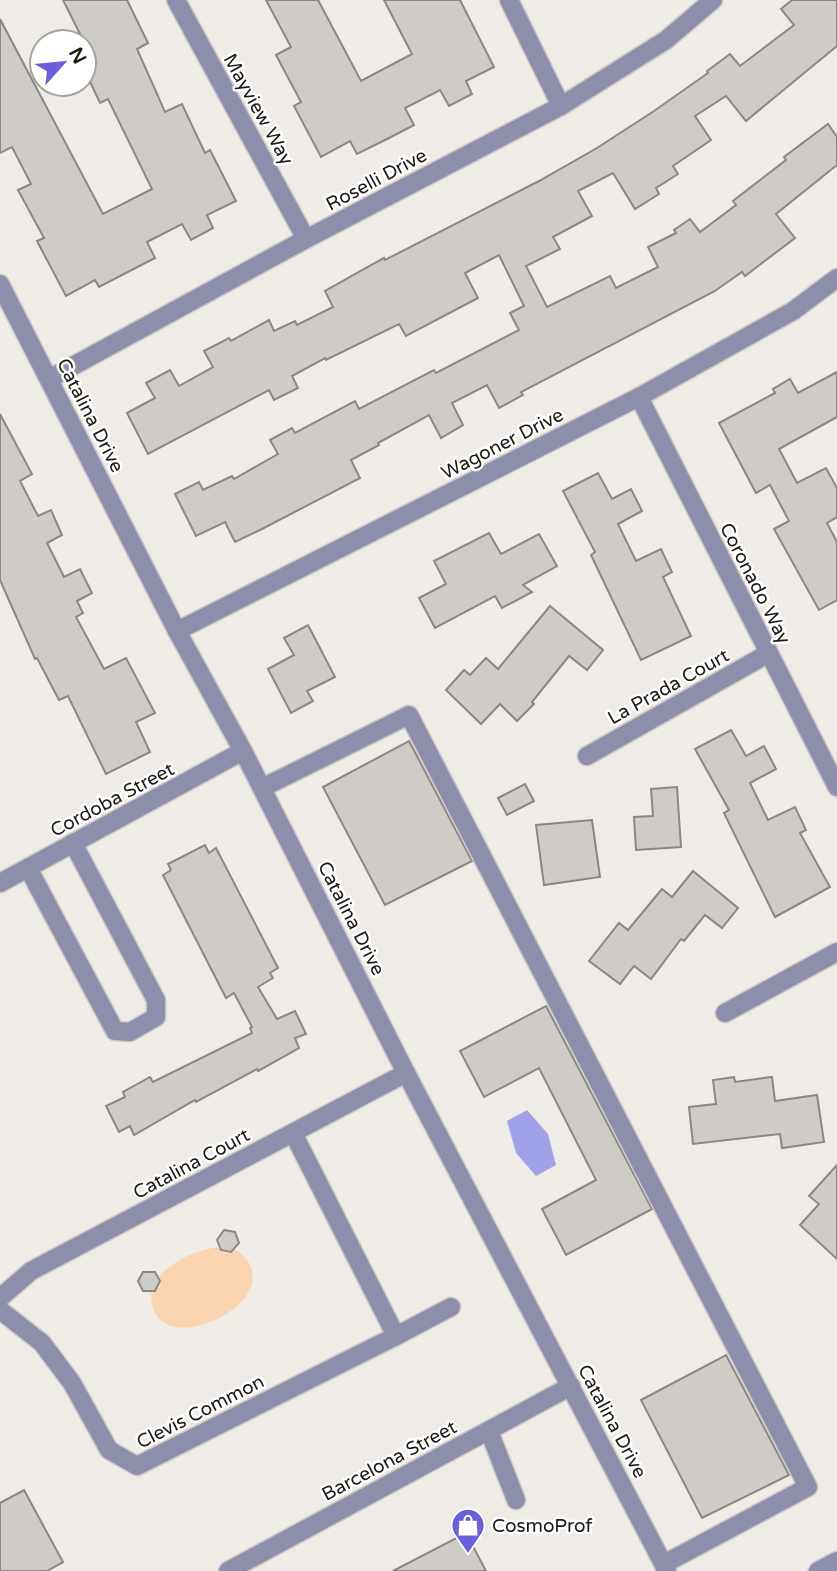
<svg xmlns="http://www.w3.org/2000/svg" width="837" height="1571" font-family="'Varela Round',sans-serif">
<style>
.green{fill:#fad4b0}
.water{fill:#a1a1e7}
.building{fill:#cfcbc7;stroke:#8b8784;stroke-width:2}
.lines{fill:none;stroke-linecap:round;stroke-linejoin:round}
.minor-casing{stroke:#cdc9c6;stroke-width:21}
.minor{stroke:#8c8eac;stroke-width:18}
.labels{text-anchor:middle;stroke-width:5;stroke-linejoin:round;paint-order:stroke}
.street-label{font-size:19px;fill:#1a1817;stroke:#fff}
.poi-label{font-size:19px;fill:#1a1817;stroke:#fff;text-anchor:start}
</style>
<rect width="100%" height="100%" fill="#efebe7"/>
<!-- green -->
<path class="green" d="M 218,1247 L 223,1252 L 229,1253 L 235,1249 C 304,1296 151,1372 151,1294 L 158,1289 L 161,1282 L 159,1276 C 177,1259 194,1251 218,1247 Z"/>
<!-- water -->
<polygon class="water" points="527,1110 548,1134 556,1165 536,1176 516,1153 507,1121"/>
<!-- building -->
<g class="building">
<polygon points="63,0 127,0 148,43 137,49 165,112 182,104 205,153 210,150 236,201 207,215 213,228 191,240 182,224 147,242 155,258 99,287 95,280 66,296 37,241 44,238 18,190 31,184 12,147 0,153 0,19 103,214 152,189 108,99 100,103 84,69 84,42"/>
<polygon points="266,0 318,0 361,81 412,54 384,0 460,0 494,67 466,81 472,94 449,106 440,90 405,108 414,125 389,138 357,154 350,141 321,157 294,106 301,102 276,55 291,47"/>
<polygon points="792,0 837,0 837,46 746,121 726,96 695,116 711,140 673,166 678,174 656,188 659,194 635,209 613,173 578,191 592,216 553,237 560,249 526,266 547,307 610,276 616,288 658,267 648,247 676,233 674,230 690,219 700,232 736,205 733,201 786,160 784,157 828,124 837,137 837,165 776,214 795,238 745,276 742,272 715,291 521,392 523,395 499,408 487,385 452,403 463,425 441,438 429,415 378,443 379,445 351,460 360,478 262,529 235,542 225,522 196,536 175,494 199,482 203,490 232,476 234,479 278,454 270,440 292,428 295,433 355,401 359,409 434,370 436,373 519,330 510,313 524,306 499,255 465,273 478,298 406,336 399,324 326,360 325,358 292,376 298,388 274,400 269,390 148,454 127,413 155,398 146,383 170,370 179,386 213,367 204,351 229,338 231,341 269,320 274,331 295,321 297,325 333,307 325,291 384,258 385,260 539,181 597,148 654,111 708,73 707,71 730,54 740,66 794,25 781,9"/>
<polygon points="837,372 837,417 779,449 797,483 826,468 837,488 837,517 827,523 837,542 837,600 819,610 774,529 789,521 770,485 756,493 719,423 775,393 773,389 790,379 798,393"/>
<polygon points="0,414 32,474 20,481 38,516 51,510 62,535 47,543 64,577 80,569 92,593 77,601 83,613 76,617 104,669 126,658 155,713 136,722 150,752 106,774 68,696 59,700 37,658 35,659 0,580"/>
<polygon points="598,473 612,499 631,489 642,511 618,524 636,561 661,549 672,572 663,577 691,636 641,660 591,555 595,552 563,491"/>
<polygon points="489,533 501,554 539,534 557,566 523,585 532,592 502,608 495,596 435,628 419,598 446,584 434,561"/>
<polygon points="550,606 603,650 587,670 569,656 532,702 534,704 517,721 500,704 481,724 446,690 464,670 470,675 486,658 498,669"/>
<polygon points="308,625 335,677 307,691 313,701 291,713 268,669 294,655 284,638"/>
<polygon points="731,730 746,756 764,746 776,769 750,783 768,820 795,807 806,830 800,833 830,887 775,917 724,813 729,810 695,749"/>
<polygon points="409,741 472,861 385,905 323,787"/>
<polygon points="525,784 534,801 507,815 498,798"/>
<polygon points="677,787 681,847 636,850 634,817 653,816 651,789"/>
<polygon points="592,820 600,877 544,885 536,825"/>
<polygon points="205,845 209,853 216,848 278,968 270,973 273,978 258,987 277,1019 295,1011 306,1034 295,1038 299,1048 258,1071 257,1069 196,1102 195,1100 134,1135 130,1126 119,1132 106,1106 125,1097 123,1092 150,1077 153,1082 252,1033 250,1028 252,1027 234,993 226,998 163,875 171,870 168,864"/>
<polygon points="693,871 738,908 722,928 705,915 684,941 681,939 651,979 634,966 620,984 589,961 619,923 628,930 662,889 672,897"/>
<polygon points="546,1006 652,1209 566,1255 542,1209 596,1180 539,1068 484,1097 460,1051"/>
<polygon points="734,1077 735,1082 772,1077 775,1101 817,1095 824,1142 782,1148 780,1134 693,1144 689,1107 716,1104 713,1080"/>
<polygon points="837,1165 837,1259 800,1225 819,1204 809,1196"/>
<polygon points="224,1230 235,1232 239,1243 231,1252 221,1250 217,1240"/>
<polygon points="143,1272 155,1272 160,1281 155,1291 143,1291 138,1281"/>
<polygon points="726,1355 789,1475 702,1518 641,1400"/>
<polygon points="24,1490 63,1562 47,1571 0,1571 0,1503"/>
<polygon points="466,1533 486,1571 393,1571"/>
</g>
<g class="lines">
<defs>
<g id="minor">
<polyline points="176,0 306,239"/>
<polyline points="509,0 561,106"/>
<polyline points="0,284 177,631 243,751 406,1073 667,1571"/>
<polyline points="49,379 306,239 561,106 666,40 713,0"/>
<polyline points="639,397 837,787"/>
<polyline points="177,631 639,397 793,311 837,278"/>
<polyline points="587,756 769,653"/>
<polyline points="262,788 409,715 808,1487 664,1564"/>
<polyline points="28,868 115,1031 130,1032 156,1017 156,1000 73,843"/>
<polyline points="0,883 243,751"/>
<polyline points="725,1013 837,952"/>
<polyline points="0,1298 31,1271 406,1073"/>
<polyline points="0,1310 42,1343 72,1383 109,1450 137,1466 396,1336 293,1133"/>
<polyline points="396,1336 451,1307"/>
<polyline points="489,1431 516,1500"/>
<polyline points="228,1571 571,1386"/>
<polyline points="818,1571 837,1561"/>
</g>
</defs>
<!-- minor casing -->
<use href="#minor" class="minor-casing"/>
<!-- minor -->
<use href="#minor" class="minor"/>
</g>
<!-- icons -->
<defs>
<symbol id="shop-pin" viewBox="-11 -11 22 30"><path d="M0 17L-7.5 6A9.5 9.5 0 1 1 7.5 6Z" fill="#6c60da" stroke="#fff"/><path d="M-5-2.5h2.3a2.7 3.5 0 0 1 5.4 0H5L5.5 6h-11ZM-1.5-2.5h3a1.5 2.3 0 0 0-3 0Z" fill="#fff"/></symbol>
</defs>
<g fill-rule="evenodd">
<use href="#shop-pin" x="449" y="1506" width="38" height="52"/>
</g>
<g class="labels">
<!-- street labels -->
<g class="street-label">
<text transform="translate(259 109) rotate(61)" y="7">Mayview Way</text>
<text transform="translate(376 179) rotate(-28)" y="7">Roselli Drive</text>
<text transform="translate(91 415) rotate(63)" y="7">Catalina Drive</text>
<text transform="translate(502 443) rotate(-27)" y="7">Wagoner Drive</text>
<text transform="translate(756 583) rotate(63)" y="7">Coronado Way</text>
<text transform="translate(668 686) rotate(-29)" y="7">La Prada Court</text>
<text transform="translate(112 799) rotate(-28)" y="7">Cordoba Street</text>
<text transform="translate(352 918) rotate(63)" y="7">Catalina Drive</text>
<text transform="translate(191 1163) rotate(-28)" y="7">Catalina Court</text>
<text transform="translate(200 1411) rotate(-27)" y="7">Clevis Common</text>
<text transform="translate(613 1421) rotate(62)" y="7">Catalina Drive</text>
<text transform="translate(389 1460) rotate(-28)" y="7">Barcelona Street</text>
</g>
<!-- poi labels -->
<g class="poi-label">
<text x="492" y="1532">CosmoProf</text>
</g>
</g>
<!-- north arrow -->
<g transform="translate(63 63) rotate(63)"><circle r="33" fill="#ffffff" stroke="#a3a3a2" stroke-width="2"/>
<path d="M0-5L12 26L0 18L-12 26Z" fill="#6c60da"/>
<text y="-10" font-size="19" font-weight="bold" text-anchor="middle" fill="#1a1817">N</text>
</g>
</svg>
